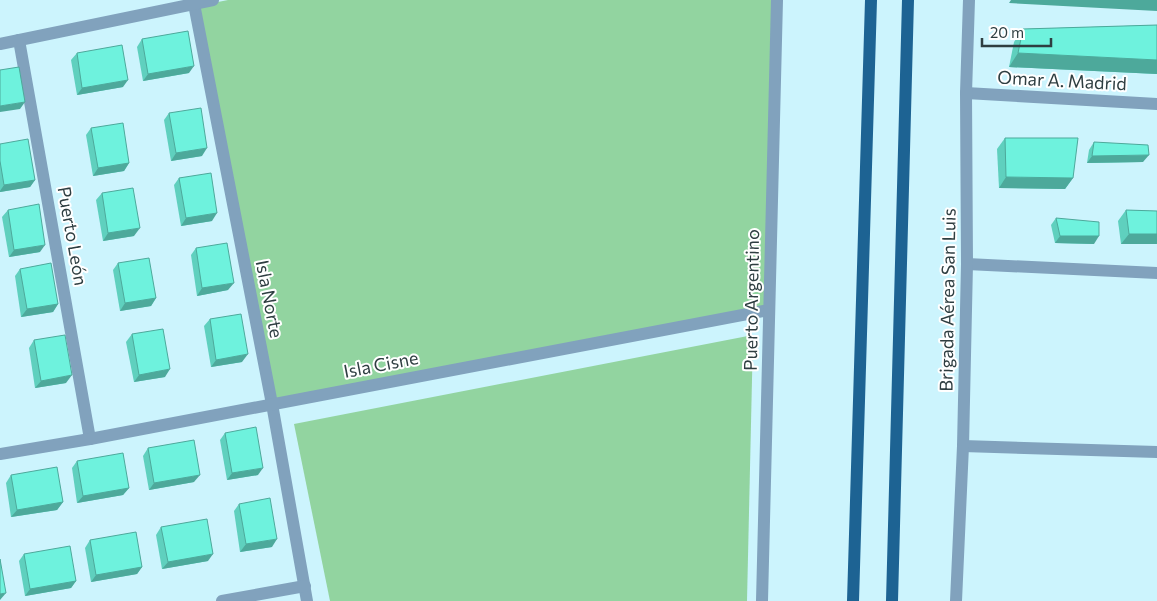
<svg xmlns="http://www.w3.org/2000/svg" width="1157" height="601" font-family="Commissioner,sans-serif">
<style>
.green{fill:#92d4a0}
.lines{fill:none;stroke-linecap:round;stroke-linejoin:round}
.street{stroke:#81a2bd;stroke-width:12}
.primary{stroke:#1d6393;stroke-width:12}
.wall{fill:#5fd0be}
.shaded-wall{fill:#4da99b}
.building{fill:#6ef2dd;stroke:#4da99b}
.labels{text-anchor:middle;stroke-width:4;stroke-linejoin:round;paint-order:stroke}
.street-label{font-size:18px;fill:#2e3e41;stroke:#fff}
</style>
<rect width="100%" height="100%" fill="#ccf4fd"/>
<!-- green -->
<g class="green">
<polygon points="228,0 776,0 765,308 274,401 198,6"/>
<polygon points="753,335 747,601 330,601 294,424"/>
</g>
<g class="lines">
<!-- street -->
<g class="street">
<polyline points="194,4 272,404 307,601"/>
<polyline points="19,40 90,439"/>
<polyline points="0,44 213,0"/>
<polyline points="966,93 1157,104"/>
<polyline points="967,264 1157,273"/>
<polyline points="963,446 1157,452"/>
<polyline points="0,454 90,439 769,310"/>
<polyline points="222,601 305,586"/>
<polyline points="762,601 777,0"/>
<polyline points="956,601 963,446 967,264 966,93 969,0"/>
</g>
<!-- primary -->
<g class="primary">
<polyline points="853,601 871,0"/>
<polyline points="892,601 908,0"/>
</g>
</g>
<!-- wall -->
<g class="wall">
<polygon points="1157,25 1157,74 1009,67 1014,42 1023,29"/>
<polygon points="142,39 189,73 143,81 137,47"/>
<polygon points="77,53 123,87 77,95 71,60"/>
<polygon points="169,113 202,156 171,161 164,120"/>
<polygon points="91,128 129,163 124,171 93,176 86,135"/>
<polygon points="1005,138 1073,178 1065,189 999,188 997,149"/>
<polygon points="1094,142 1143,162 1087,163 1089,150"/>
<polygon points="0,144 35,180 30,187 0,192"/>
<polygon points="179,178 212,221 181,226 174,185"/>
<polygon points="102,193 134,236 103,241 96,200"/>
<polygon points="8,210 40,252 9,257 2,217"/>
<polygon points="1126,210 1157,211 1157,244 1121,244 1118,221"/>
<polygon points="1056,218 1094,244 1055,243 1051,225"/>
<polygon points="196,248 228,290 197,296 191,255"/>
<polygon points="118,263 156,298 151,306 120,311 113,270"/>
<polygon points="20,269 58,304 53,312 21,317 15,276"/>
<polygon points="210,319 242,362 211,367 204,326"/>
<polygon points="132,334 165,377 134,382 126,342"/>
<polygon points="34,340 66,383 35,388 29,348"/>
<polygon points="225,433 258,475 227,480 220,440"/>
<polygon points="148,448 194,482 149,490 143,456"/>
<polygon points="77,461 129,488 123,495 77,503 72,468"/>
<polygon points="11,475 63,502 57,510 11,517 6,483"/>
<polygon points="239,504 272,547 240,552 234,511"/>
<polygon points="161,527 208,561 162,569 156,535"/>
<polygon points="90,540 142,567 137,574 91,582 85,548"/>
<polygon points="24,554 76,581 71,588 25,596 19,561"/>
</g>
<!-- shaded-wall -->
<g class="shaded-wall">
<polygon points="1011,0 1157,0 1157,11 1009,3"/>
<polygon points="1018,53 1157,60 1157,74 1009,67"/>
<polygon points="194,66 189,73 143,81 148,74"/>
<polygon points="128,80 123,87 77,95 82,88"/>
<polygon points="25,102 20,109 0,112 0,106"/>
<polygon points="207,148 202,156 171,161 176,153"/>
<polygon points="1149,155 1143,162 1087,163 1092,156"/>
<polygon points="129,163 124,171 93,176 98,168"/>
<polygon points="1006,177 1073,178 1065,189 999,188"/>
<polygon points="35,180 30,187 0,192 0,191 4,185"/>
<polygon points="217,213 212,221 181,226 186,218"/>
<polygon points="140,228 134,236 103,241 108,233"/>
<polygon points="1129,234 1157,234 1157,244 1121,244"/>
<polygon points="1060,236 1099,236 1094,244 1055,243"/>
<polygon points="45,245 40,252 9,257 14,250"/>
<polygon points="234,283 228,290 197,296 202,288"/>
<polygon points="156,298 151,306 120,311 125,303"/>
<polygon points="58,304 53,312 21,317 27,309"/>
<polygon points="248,354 242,362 211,367 216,360"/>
<polygon points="170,369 165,377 134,382 139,375"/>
<polygon points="72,375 66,383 35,388 41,381"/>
<polygon points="263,468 258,475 227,480 232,473"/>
<polygon points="200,475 194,482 149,490 154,483"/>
<polygon points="129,488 123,495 77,503 83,496"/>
<polygon points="63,502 57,510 11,517 17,510"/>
<polygon points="277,539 272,547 240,552 246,544"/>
<polygon points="213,554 208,561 162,569 168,562"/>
<polygon points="142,567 137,574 91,582 96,575"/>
<polygon points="76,581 71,588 25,596 30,589"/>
<polygon points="6,593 0,600 0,594"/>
</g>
<!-- building -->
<g class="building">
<polygon points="1157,25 1157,60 1018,53 1023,29"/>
<polygon points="188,31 194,66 148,74 142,39"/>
<polygon points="122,45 128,80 82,88 77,53"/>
<polygon points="19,67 25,102 0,106 0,70"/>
<polygon points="201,108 207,148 176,153 169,113"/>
<polygon points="123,123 129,163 98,168 91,128"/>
<polygon points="1005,138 1078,138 1073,178 1006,177"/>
<polygon points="28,139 35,180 4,185 0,161 0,144"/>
<polygon points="1094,142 1148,145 1149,155 1092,156"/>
<polygon points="211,173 217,213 186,218 179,178"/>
<polygon points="133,188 140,228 108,233 102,193"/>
<polygon points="39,204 45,245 14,250 8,210"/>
<polygon points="1126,210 1157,211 1157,234 1129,234"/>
<polygon points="1056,218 1099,222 1099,236 1060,236"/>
<polygon points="227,243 234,283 202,288 196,248"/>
<polygon points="149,258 156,298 125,303 118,263"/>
<polygon points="51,263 58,304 27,309 20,269"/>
<polygon points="241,314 248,354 216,360 210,319"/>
<polygon points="163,329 170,369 139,375 132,334"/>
<polygon points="65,335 72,375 41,381 34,340"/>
<polygon points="256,427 263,468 232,473 225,433"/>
<polygon points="194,440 200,475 154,483 148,448"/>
<polygon points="123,453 129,488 83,496 77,461"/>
<polygon points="57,467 63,502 17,510 11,475"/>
<polygon points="270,498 277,539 246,544 239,504"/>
<polygon points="207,519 213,554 168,562 161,527"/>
<polygon points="136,532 142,567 96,575 90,540"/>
<polygon points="70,546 76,581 30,589 24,554"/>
<polygon points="0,559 6,593 0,594"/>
</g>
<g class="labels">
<!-- street labels -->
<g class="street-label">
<text transform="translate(1062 81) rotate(3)" y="6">Omar A. Madrid</text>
<text transform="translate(72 236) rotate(80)" y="6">Puerto León</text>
<text transform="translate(269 299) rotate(79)" y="6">Isla Norte</text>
<text transform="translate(752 300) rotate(-89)" y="6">Puerto Argentino</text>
<text transform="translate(948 300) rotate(-89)" y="6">Brigada Aérea San Luis</text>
<text transform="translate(381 365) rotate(-11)" y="6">Isla Cisne</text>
</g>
</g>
<!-- scale -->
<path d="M982 38v8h69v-8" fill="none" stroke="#2e3e41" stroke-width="2.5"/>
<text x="990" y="38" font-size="15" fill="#2e3e41" stroke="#ffffff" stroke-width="4" paint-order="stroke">20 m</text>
</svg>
